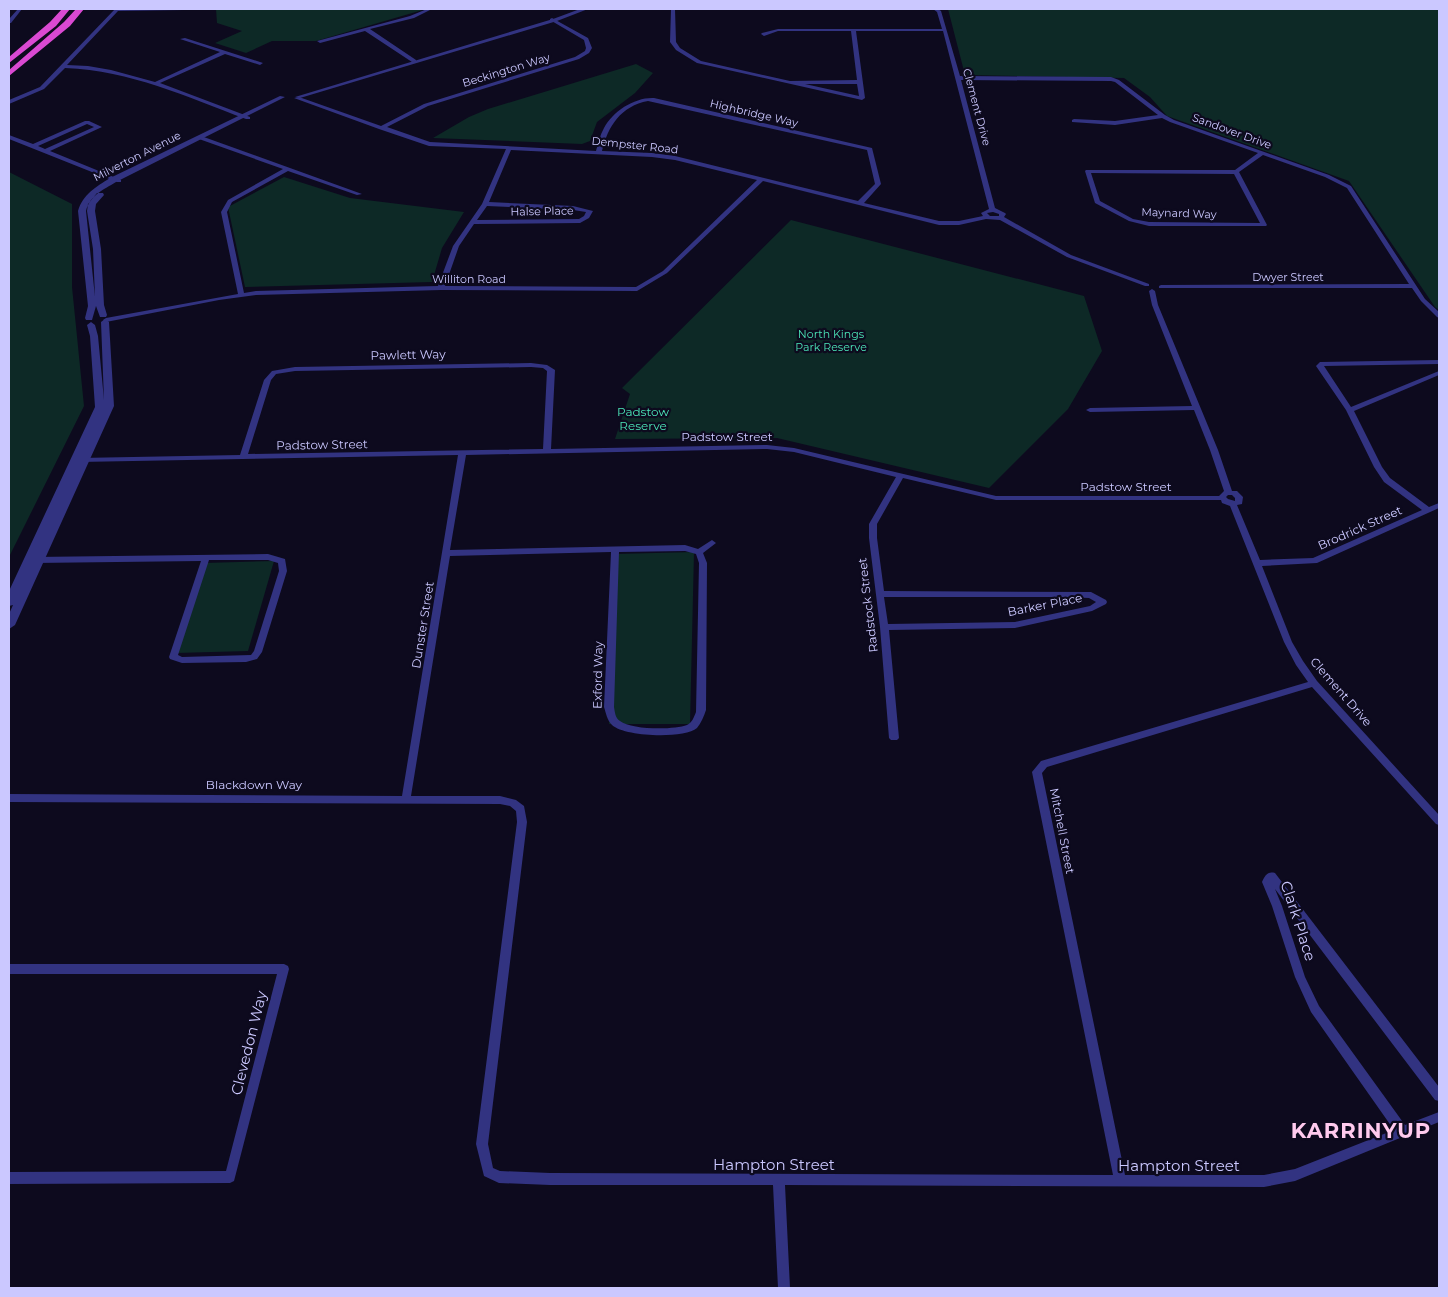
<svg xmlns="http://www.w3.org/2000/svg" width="1448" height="1297" font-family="Montserrat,sans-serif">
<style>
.green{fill:#0d2926}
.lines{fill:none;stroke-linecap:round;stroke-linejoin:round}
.minor{fill:#323381;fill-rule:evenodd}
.tertiary{fill:#323381;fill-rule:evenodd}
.trunk{fill:#da49d2;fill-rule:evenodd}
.labels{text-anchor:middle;stroke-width:4.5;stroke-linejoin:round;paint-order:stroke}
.far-street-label{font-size:11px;fill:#cbc8ff;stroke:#0d0a1e}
.far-park-label{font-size:11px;fill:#4ce6b8;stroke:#0d0a1e}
.street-label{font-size:12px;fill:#cbc8ff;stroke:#0d0a1e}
.park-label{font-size:12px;fill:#4ce6b8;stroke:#0d0a1e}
.near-street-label{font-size:15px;fill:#cbc8ff;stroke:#0d0a1e}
.near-district-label{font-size:21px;font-weight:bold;letter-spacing:1px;fill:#ffcaee;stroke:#0d0a1e}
</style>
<rect width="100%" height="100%" fill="#0d0a1e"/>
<!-- green -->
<g class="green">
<polygon points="216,9 426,9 316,41 272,41 246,53 215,43 242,31 217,23"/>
<polygon points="948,9 1439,9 1439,310 1435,307 1349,181 1167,116 1150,97 1124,78 965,75"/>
<polygon points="636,64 653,73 635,93 597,122 590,141 582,144 433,138 469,117 488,109"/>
<polygon points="9,172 72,204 72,287 84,406 9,557"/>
<polygon points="284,177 350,198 464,212 442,248 432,282 245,287 228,207"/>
<polygon points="791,220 1084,296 1102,351 1068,409 989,488 777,438 615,439 630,394 622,388"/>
<polygon points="694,552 690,724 609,724 616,554"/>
<polygon points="274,561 248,651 176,653 204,563"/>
</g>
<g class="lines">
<!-- minor -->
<g class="minor">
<polygon points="18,9 22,9 11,23 9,23 9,19"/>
<path d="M 115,9 L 186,9 L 184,10 L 118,11 L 67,65 L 88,66 L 111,70 L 155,82 L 220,52 L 180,39 L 185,38 L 263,63 L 260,65 L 225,54 L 160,83 L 250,117 L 250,119 L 246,119 C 184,96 132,71 65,68 L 44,89 L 9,104 L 9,100 L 40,87 Z"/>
<polygon points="427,9 432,9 414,18 370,29 416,60 416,62 412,62 365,31 320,43 317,41 410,16"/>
<path d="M 671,9 L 675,9 L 676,42 L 680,48 L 701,61 L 790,81 L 857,80 L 851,31 L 778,31 L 764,36 L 761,34 L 762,33 L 778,29 L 942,29 L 937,12 L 933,9 L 938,9 L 941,11 L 960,76 L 1111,77 L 1119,80 L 1165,115 L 1174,120 L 1329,175 L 1351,186 L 1425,299 L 1439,312 L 1439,318 L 1437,317 L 1421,301 L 1412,288 L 1159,288 L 1159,286 L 1161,285 L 1409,284 L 1347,188 L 1325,177 L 1263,155 L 1239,172 L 1267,225 L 1266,226 L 1149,226 L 1129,221 L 1095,203 L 1085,171 L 1086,170 L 1235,170 L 1258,153 L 1170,122 L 1162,118 L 1115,125 L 1072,122 L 1072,120 L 1074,119 L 1115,121 L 1158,115 L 1115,82 L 1111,81 L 961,80 L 995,208 L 1005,213 L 1006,214 L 1004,217 L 1071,255 L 1149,284 L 1149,286 L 1145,286 L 1067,257 L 1000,220 L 986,219 L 959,225 L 939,225 L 763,181 L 667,273 L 637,291 L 441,290 L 256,295 L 219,300 L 106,322 L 103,320 L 106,318 L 238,294 L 221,212 L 228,200 L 283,169 L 199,139 L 199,137 L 201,136 L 362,194 L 357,195 L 288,171 L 232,202 L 227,212 L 244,293 L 256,291 L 438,286 L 453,246 L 482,204 L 506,149 L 429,146 L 379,129 L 294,98 L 299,97 L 381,126 L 424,104 L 575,57 L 585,51 L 586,48 L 584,40 L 550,20 L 550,19 L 552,18 L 588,38 L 592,48 L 589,53 L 579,59 L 428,106 L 387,127 L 430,142 L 596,151 C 598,143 600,135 604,128 C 613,111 635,97 654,98 L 872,148 L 881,184 L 864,203 L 939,221 L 959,221 L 983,216 L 981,213 L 989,209 L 943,31 L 856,31 L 865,98 L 862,100 L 697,63 L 676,50 L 670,42 ZM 805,84 L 857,84 L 859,96 ZM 648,101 L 867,150 L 875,184 L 858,201 L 675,156 L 652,153 L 602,151 C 608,126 621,106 648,101 ZM 511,150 L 652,157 L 675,160 L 757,180 L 663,271 L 636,287 L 445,286 L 459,246 L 474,224 L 580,223 L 589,218 L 593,211 L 573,206 L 489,202 ZM 1091,173 L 1234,174 L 1260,223 L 1149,222 L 1133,219 L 1100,201 ZM 487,206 L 573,210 L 586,212 L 584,216 L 579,219 L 477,220 ZM 993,212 L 999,214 L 999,216 L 990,216 L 987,213 Z"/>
<path d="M 85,121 L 89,121 L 102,127 L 50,151 L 121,180 L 121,182 L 117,182 L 9,139 L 9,135 L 33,144 ZM 87,124 L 94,127 L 45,149 L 38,146 Z"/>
<path d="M 1152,289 L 1155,291 L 1158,305 L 1218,450 L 1232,491 L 1237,491 L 1243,497 L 1242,504 L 1237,505 L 1260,560 L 1313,558 L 1422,510 L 1384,482 L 1374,467 L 1346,410 L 1316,366 L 1320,362 L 1439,360 L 1439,364 L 1324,366 L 1351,407 L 1439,371 L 1439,375 L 1354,411 L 1382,467 L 1390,478 L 1429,507 L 1439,503 L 1439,508 L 1317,563 L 1262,566 L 1292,642 L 1303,661 L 1317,681 L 1439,815 L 1439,825 L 1436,824 L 1312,687 L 1047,767 L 1042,773 L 1125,1175 L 1264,1175 L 1295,1169 L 1394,1130 L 1311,1012 L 1295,977 L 1272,906 L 1262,882 C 1265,876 1267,871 1275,873 L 1439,1087 L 1439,1101 L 1435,1100 L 1275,889 L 1282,906 L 1305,977 L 1319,1006 L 1405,1125 L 1439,1112 L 1439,1122 L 1295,1181 L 1264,1187 L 785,1185 L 790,1288 L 778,1288 L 773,1185 L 550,1185 L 499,1183 L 484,1176 L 476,1144 L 517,822 L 516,811 L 510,806 L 500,804 L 9,802 L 9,794 L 402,796 L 458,455 L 79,462 L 75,460 L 79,458 L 240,455 L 264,380 L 272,371 L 295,367 L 531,363 L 547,365 L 555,370 L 551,449 L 767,445 L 794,448 L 996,496 L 1219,496 L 1224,491 L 1210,450 L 1194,410 L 1090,412 L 1086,410 L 1090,408 L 1192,406 L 1152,305 L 1149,291 ZM 531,367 L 543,368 L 547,371 L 543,449 L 248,454 L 271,380 L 276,374 L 295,371 ZM 767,449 L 794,452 L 896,477 L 869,524 L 869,538 L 880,627 L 889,738 L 891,740 L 897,740 L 899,738 L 889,630 L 1015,628 L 1092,611 L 1106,604 L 1107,602 L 1106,600 L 1091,592 L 884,591 L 877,538 L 877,524 L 903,478 L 996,500 L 1221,500 L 1222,503 L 1230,506 L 1284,642 L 1296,665 L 1308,682 L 1041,761 L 1032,772 L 1113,1175 L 550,1173 L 500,1171 L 493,1168 L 488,1144 L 527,822 L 524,806 L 516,800 L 500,796 L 411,796 L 450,556 L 611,552 L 604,707 C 606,713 607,720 612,725 C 625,737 684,739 697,728 C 701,723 704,716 706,710 L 707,563 L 703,553 L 716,543 L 712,540 L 698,549 L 685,545 L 450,550 L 466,455 ZM 1228,495 L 1232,495 L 1235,498 L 1235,501 L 1228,499 L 1226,497 ZM 685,551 L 696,554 L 699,563 L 696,712 C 694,717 692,723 687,725 C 674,730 631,730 620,721 C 615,718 615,712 614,707 L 619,552 ZM 884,597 L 1065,597 L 1089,598 L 1096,602 L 1090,606 L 1015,622 L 888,624 Z"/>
<path d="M 268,554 L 285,559 L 287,571 L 262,652 L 257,659 L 246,662 L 182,663 L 170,659 L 169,657 L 201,561 L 34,563 L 30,560 L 34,557 ZM 209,560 L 268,560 L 278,563 L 279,571 L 254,651 L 251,655 L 182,657 L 178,655 Z"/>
<polygon points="9,964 284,964 288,966 289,969 234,1181 230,1183 9,1184 9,1172 226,1171 277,974 9,974"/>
</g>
<!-- tertiary -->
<g class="tertiary">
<polygon points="580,9 588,9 557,21 300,98 295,97 553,19"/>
<path d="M 280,96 L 285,97 L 116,182 C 103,190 90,195 86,211 L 95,297 L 93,249 L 87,211 L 88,204 L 97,193 L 103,193 L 104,195 L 96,204 L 95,211 L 101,249 L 104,305 L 107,315 L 106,317 L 100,317 L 96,306 L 92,320 L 86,320 L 85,318 L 88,306 L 78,211 C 83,194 96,187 110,178 Z"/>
<polygon points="105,319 109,322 114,406 15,625 9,629 9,614 13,605 9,606 9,591 95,407 90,336 87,325 91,322 95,325 98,336 104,400 101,322"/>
</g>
<!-- trunk -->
<g class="trunk">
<polygon points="62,9 70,9 56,26 9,63 9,57 50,22"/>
<polygon points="76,9 84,9 70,26 9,76 9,70 64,22"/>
</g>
</g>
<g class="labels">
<!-- far-street labels -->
<g class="far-street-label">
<text transform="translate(506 70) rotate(-17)" y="4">Beckington Way</text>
<text transform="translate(977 107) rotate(75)" y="4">Clement Drive</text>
<text transform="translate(754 113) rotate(13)" y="4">Highbridge Way</text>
<text transform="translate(1232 131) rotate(20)" y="4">Sandover Drive</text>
<text transform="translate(635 145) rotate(6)" y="4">Dempster Road</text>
<text transform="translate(137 156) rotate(-27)" y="4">Milverton Avenue</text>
<text transform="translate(542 211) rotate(-1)" y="4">Halse Place</text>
<text transform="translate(1179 213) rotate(2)" y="4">Maynard Way</text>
<text x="1288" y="281">Dwyer Street</text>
<text x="469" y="283">Williton Road</text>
</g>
<!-- far-park labels -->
<g class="far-park-label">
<text x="831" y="338">North Kings<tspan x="831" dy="13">Park Reserve</tspan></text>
</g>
<!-- street labels -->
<g class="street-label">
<text transform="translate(408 355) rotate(-1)" y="4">Pawlett Way</text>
<text x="727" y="441">Padstow Street</text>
<text transform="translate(322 445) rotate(-1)" y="4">Padstow Street</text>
<text x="1126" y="491">Padstow Street</text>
<text transform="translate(1360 528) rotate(-24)" y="4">Brodrick Street</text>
<text transform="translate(868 605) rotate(-97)" y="4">Radstock Street</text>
<text transform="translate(1045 605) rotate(-11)" y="4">Barker Place</text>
<text transform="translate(423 625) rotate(-81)" y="4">Dunster Street</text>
<text transform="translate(598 675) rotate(-89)" y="4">Exford Way</text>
<text transform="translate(1341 692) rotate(49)" y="4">Clement Drive</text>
<text x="254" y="789">Blackdown Way</text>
<text transform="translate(1062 831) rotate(79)" y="4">Mitchell Street</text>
</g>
<!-- park labels -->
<g class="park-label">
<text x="643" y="416">Padstow<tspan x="643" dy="14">Reserve</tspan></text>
</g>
<!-- near-street labels -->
<g class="near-street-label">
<text transform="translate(1298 921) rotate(72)" y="5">Clark Place</text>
<text transform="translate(249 1043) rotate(-76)" y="5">Clevedon Way</text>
<text x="774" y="1170">Hampton Street</text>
<text x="1179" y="1171">Hampton Street</text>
</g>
<!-- near-district labels -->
<g class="near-district-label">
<text x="1361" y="1138">KARRINYUP</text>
</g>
</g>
<!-- border -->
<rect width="1448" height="1297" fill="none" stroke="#cbc8ff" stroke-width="20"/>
</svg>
